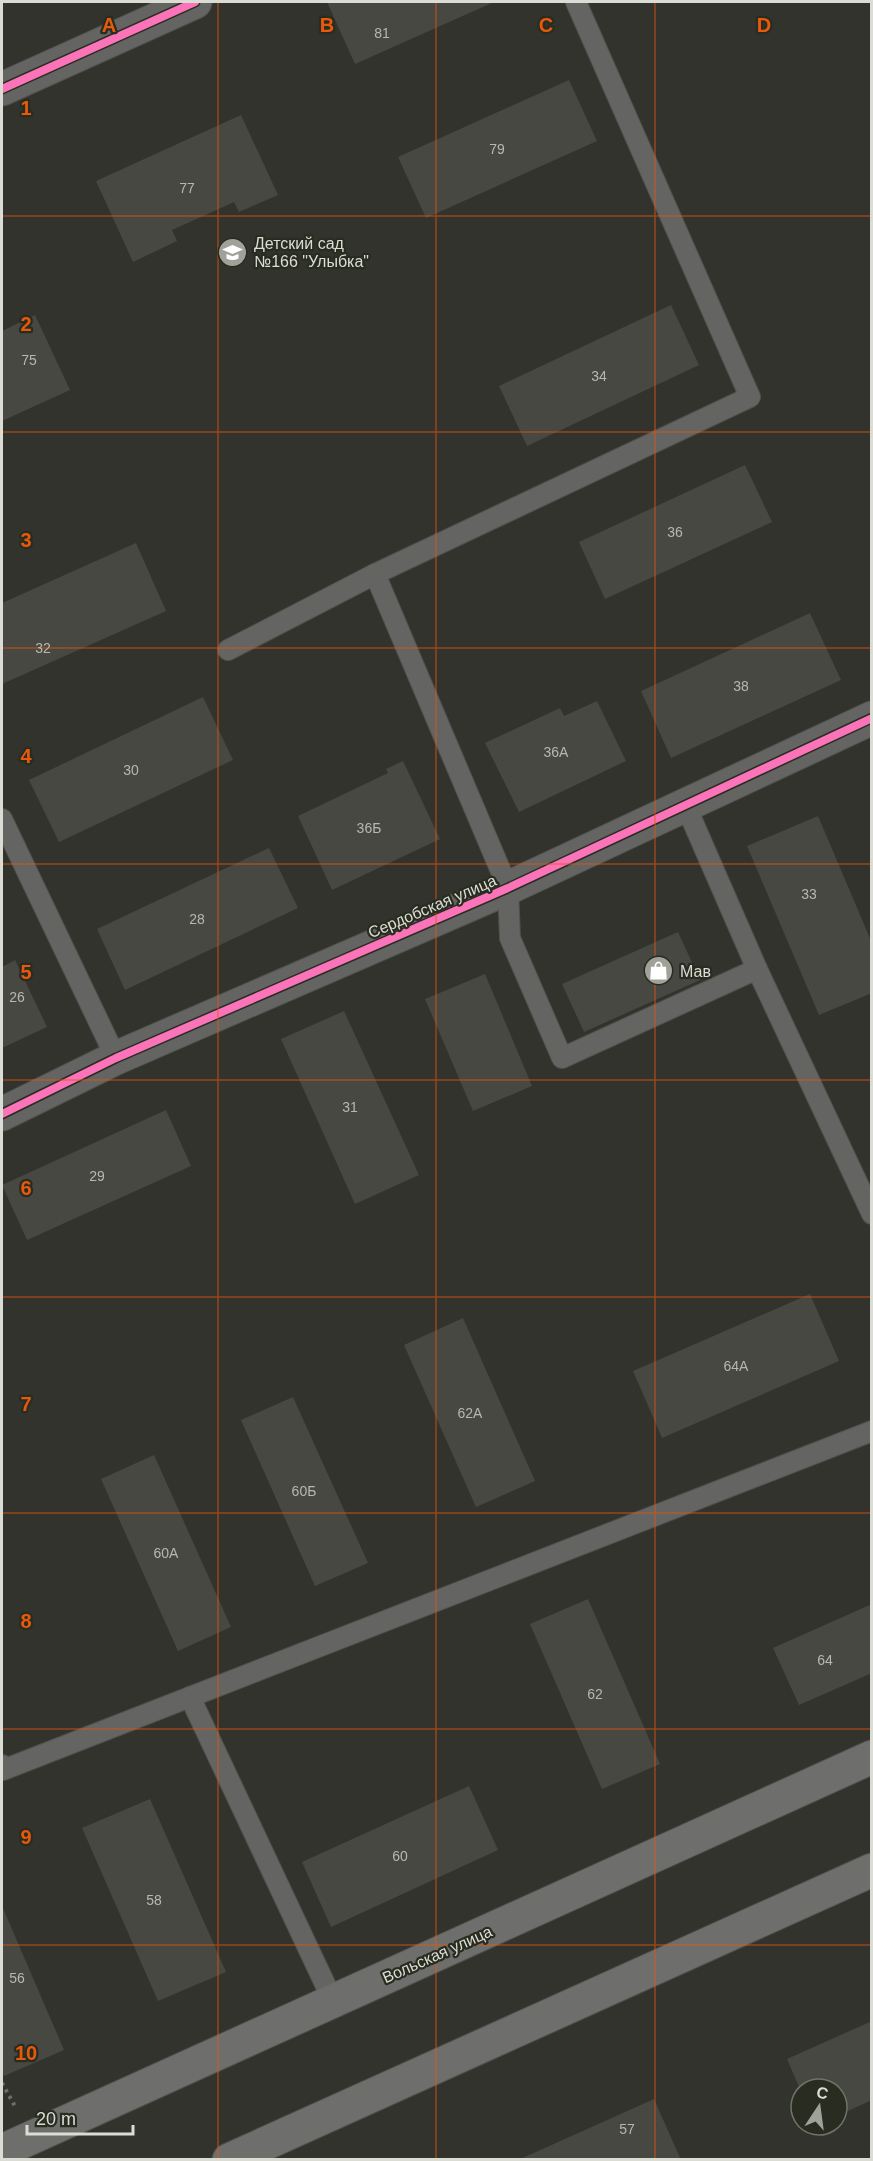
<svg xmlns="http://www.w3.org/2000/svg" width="873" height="2161" font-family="Helvetica,sans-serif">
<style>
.building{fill:#474842}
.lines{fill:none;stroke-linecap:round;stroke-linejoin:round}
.lane-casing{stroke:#50514c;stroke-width:22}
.street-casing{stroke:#50514c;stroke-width:35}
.secondary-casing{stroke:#50514c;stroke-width:35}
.path{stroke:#6d6d6a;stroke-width:4;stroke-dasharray:3 4.5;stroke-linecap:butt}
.lane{stroke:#646462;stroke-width:20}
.street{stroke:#646462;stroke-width:33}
.secondary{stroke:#6e6f6c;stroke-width:33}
.cycleway-casing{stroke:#292c20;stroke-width:11}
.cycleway{stroke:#fb73b8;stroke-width:8}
.grid{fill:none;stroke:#e8590c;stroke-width:1.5;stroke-opacity:0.55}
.labels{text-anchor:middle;stroke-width:4.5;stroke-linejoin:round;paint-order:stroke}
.number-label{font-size:14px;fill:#b6b8b0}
.poi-label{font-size:16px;fill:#dbddd5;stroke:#292c20;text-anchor:start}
.street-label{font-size:16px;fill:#dbddd5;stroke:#292c20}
.grid-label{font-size:20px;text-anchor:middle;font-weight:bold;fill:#e8590c;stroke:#292c20;stroke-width:4.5;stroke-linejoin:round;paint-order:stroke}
</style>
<rect width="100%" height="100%" fill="#32332d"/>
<!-- building -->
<g class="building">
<polygon points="327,2 494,2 355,64"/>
<polygon points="569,80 597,141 426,218 398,157"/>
<polygon points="241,115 278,195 239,212 234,202 172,230 177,241 133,262 96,181"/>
<polygon points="671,305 699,365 527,446 499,386"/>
<polygon points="35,315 70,390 2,421 2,331"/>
<polygon points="745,465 772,522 605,599 579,542"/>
<polygon points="136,543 166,611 2,684 2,603"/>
<polygon points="810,613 841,680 671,758 641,691"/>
<polygon points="203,697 233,760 59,842 29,780"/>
<polygon points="597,701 626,761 519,812 485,743 560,708 564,716"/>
<polygon points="403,761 440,839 332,890 298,816 388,773 386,769"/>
<polygon points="818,816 872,943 872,993 819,1015 747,846"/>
<polygon points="269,848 298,908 125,990 97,929"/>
<polygon points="678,932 700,980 584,1032 562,984"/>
<polygon points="15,960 47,1027 2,1048 2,967"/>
<polygon points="485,974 532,1086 473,1111 425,999"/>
<polygon points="344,1011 419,1175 355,1204 281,1039"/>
<polygon points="166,1110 191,1166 27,1240 2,1185"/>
<polygon points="810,1294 839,1361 662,1438 633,1371"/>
<polygon points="463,1318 535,1481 476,1507 404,1345"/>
<polygon points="293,1397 368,1563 315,1586 241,1420"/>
<polygon points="154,1455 231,1627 178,1651 101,1479"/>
<polygon points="588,1599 660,1764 602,1789 530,1624"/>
<polygon points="872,1604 872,1673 799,1705 773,1648"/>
<polygon points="469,1786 498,1850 331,1927 302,1862"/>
<polygon points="150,1799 226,1972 158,2001 82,1828"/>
<polygon points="2,1906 64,2050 4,2076 2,2071"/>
<polygon points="872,2021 872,2100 837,2116 837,2089 800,2089 787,2059"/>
<polygon points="654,2099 681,2160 518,2160"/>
</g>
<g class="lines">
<defs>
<g id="lane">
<polyline points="576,2 750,397 375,574 508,888 510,938 562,1058 757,969 872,1214"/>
<polyline points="228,650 375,574"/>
<polyline points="685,804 757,969"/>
<polyline points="2,819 116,1058"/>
<polyline points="2,1765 3,1770 190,1697"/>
<polyline points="333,2001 190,1697 872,1431"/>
</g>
<g id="street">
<polyline points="2,89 195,2"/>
<polyline points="2,1114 116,1058 508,888 872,718"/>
</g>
<g id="secondary">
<polyline points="2,2151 872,1757"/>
<polyline points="229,2160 872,1870"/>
</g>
</defs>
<!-- lane casing -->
<use href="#lane" class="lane-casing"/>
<!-- street casing -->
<use href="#street" class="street-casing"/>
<!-- secondary casing -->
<use href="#secondary" class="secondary-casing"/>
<!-- path -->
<polyline class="path" points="2,2083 16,2108"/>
<!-- lane -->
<use href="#lane" class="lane"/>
<!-- street -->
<use href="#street" class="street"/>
<!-- secondary -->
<use href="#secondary" class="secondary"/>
<defs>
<g id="cycleway">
<polyline points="2,89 195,2"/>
<polyline points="2,1114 116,1058 508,888 872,718"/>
</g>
</defs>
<!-- cycleway casing -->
<use href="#cycleway" class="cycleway-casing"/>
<!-- cycleway -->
<use href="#cycleway" class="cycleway"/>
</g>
<!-- grid -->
<path class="grid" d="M 218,2 L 218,2160M 436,2 L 436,2160M 655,2 L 655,2160M 2,216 L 872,216M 2,432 L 872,432M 2,648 L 872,648M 2,864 L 872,864M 2,1080 L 872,1080M 2,1297 L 872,1297M 2,1513 L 872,1513M 2,1729 L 872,1729M 2,1945 L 872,1945"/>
<!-- icons -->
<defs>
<symbol id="school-disc" viewBox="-11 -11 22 22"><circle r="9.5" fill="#a0a29a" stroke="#292c20"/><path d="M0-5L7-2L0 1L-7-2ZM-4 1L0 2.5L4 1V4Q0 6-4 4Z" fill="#fff"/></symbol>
<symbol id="shop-disc" viewBox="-11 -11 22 22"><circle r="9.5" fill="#a0a29a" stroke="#292c20"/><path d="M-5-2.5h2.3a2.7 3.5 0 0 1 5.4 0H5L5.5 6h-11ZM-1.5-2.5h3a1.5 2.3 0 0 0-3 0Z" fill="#fff"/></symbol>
</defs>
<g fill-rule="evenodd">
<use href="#school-disc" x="216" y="236" width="33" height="33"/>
<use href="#shop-disc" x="642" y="954" width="33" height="33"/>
</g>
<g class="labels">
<!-- number labels -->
<g class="number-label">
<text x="382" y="38">81</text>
<text x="497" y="154">79</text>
<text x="187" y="193">77</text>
<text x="29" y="365">75</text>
<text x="599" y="381">34</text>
<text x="675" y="537">36</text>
<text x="43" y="653">32</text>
<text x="741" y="691">38</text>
<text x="556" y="757">36А</text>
<text x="131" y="775">30</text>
<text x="369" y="833">36Б</text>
<text x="809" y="899">33</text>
<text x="197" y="924">28</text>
<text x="17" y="1002">26</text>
<text x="350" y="1112">31</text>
<text x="97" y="1181">29</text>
<text x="736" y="1371">64А</text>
<text x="470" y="1418">62А</text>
<text x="304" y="1496">60Б</text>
<text x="166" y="1558">60А</text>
<text x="825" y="1665">64</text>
<text x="595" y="1699">62</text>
<text x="400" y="1861">60</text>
<text x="154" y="1905">58</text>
<text x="17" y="1983">56</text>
<text x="627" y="2134">57</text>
</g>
<!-- poi labels -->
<g class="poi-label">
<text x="254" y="249">Детский сад<tspan x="254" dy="18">№166 "Улыбка"</tspan></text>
<text x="680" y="977">Мав</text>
</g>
<!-- street labels -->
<g class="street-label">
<text transform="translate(432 906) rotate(-23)" y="6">Сердобская улица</text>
<text transform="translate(437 1954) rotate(-24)" y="6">Вольская улица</text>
</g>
</g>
<g class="grid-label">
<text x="109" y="32">A</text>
<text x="327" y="32">B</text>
<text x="546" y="32">C</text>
<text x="764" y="32">D</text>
<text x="26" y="115">1</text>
<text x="26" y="331">2</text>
<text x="26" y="547">3</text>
<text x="26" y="763">4</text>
<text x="26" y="979">5</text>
<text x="26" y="1195">6</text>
<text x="26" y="1411">7</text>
<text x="26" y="1628">8</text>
<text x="26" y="1844">9</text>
<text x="26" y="2060">10</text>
</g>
<!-- border -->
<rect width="873" height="2161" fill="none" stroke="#dbddd5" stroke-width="6"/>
<!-- north arrow -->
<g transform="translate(819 2107) rotate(13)"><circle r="28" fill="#292c20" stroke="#707368" stroke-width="1.5"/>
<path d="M0-4.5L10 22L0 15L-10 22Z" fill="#a0a29a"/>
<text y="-9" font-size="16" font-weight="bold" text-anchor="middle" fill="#dbddd5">С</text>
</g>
<!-- scale -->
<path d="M27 2125v9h106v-9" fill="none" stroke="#dbddd5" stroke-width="3"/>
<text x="36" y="2125" font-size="18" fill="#dbddd5" stroke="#292c20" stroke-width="4.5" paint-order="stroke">20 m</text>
</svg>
